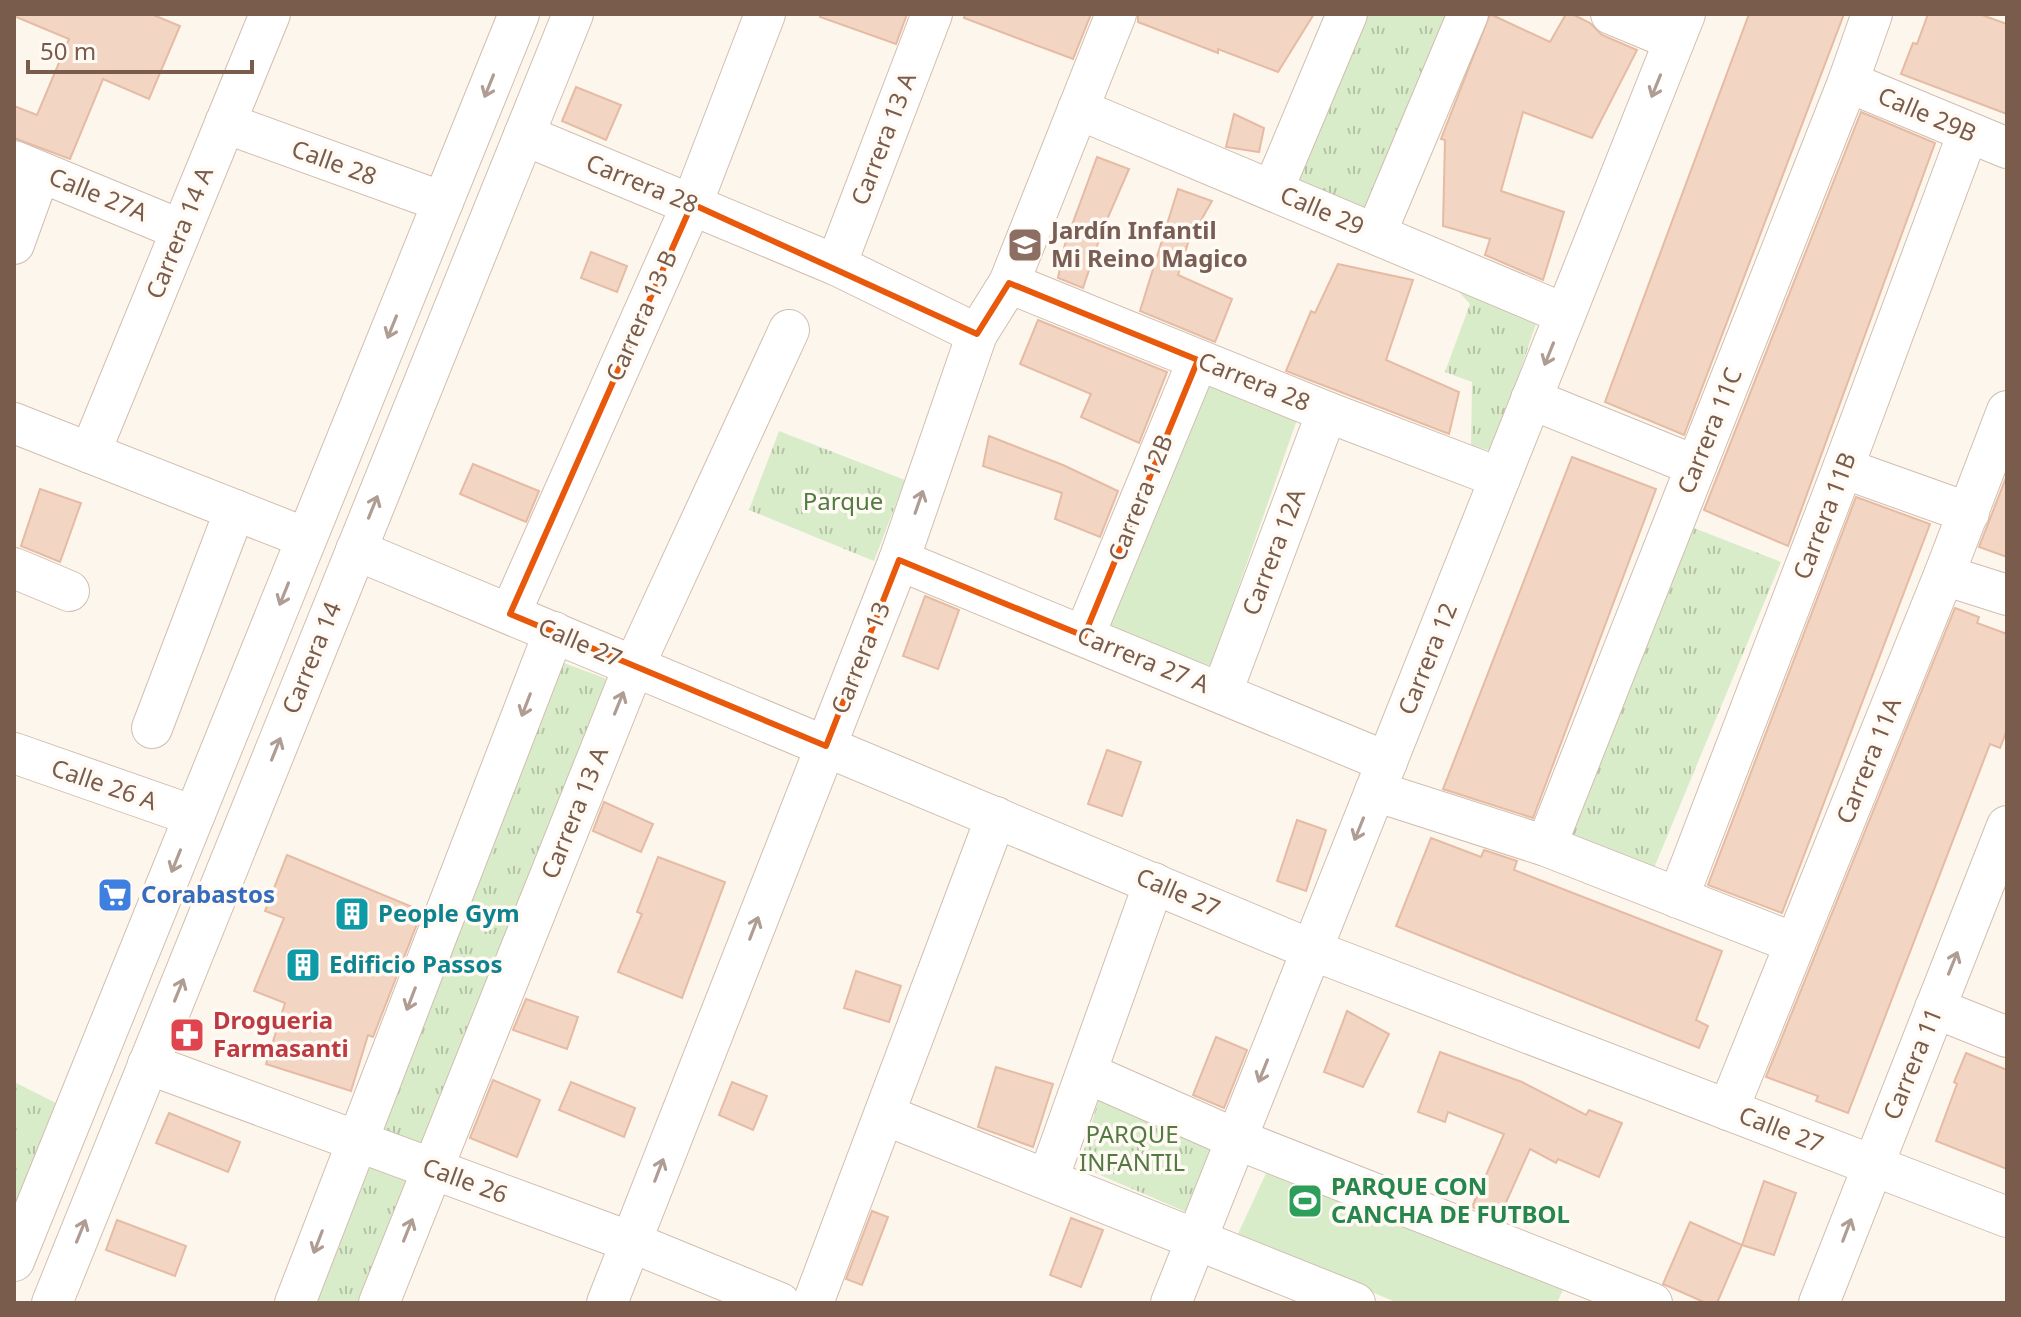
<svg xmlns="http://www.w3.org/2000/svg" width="2021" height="1317" font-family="'Noto Sans',sans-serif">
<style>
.grass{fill:url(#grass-tufts)}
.garden{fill:#d8ecc9}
.building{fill:#f3d5c3;stroke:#e6bba3;stroke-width:2}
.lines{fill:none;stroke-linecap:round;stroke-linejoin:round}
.minor-casing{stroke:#d1beb0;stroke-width:42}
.minor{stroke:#fff;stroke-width:40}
.oneway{stroke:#af9d94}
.marked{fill:none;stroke:#e8590c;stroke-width:6;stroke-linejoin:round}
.labels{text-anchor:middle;stroke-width:7;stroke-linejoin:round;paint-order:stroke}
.street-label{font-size:24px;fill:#7a5c4d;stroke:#fffaf3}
.education-label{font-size:24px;font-weight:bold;fill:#785e54;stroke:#fffaf3;text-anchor:start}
.park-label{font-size:24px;fill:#537a41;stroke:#fffaf3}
.shop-label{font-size:24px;font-weight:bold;fill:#366cbe;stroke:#fffaf3;text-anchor:start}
.culture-label{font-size:24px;font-weight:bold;fill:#0d838f;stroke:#fffaf3;text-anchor:start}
.health-label{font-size:24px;font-weight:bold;fill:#be3a42;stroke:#fffaf3;text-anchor:start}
.leisure-label{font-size:24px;font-weight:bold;fill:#27864d;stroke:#fffaf3;text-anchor:start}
</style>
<defs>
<pattern id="grass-tufts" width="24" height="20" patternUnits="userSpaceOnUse" patternTransform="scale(2)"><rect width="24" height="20" fill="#d8ecc9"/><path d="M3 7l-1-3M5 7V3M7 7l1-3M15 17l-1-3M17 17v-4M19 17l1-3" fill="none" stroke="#b4c2a5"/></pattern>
</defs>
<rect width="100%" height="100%" fill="#fdf6ec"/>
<!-- grass -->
<g class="grass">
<polygon points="1352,14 1462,14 1372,225 1280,188"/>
<polygon points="1446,278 1539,315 1493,451 1471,446 1472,382 1445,372 1470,304"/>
<polygon points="779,431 905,480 874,561 749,510"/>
<polygon points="1686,525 1781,562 1649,880 1558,847"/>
<polygon points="556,660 607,679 422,1148 372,1129"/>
<polygon points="14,1082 64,1107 14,1229"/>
<polygon points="1100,1095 1214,1146 1191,1214 1079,1166"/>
<polygon points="357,1153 409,1172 360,1303 302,1303"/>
</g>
<!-- garden -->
<g class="garden">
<polygon points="1199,375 1300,411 1211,666 1108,630"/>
<polygon points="1269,1167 1566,1283 1557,1303 1398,1303 1237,1236"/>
</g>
<!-- building -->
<g class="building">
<polygon points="14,14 151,14 180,26 149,99 103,79 70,159 14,138 14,106 37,115 69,39 14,16"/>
<polygon points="821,14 907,14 896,44 820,17"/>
<polygon points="965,14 1091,14 1073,59 964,18"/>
<polygon points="1138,14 1314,14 1278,72 1218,49 1218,53 1138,22"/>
<polygon points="1490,14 1550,42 1566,14 1572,14 1590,23 1602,35 1637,50 1592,138 1523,112 1501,191 1564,212 1543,280 1485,255 1490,239 1443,226 1445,140 1441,139"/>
<polygon points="1749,14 1844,14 1684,435 1605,402"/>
<polygon points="1928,14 1979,14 2007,24 2007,114 1901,74 1913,43 1917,44"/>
<polygon points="576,87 621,105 606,140 562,121"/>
<polygon points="1861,112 1935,143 1788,546 1704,510"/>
<polygon points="1234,114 1264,128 1259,152 1226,147"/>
<polygon points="1097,157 1129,169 1102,231 1083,288 1058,278 1065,244"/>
<polygon points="1178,189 1212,201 1188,243 1178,275 1232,299 1215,342 1140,311"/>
<polygon points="591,252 627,266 617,292 581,278"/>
<polygon points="1338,264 1413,280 1386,360 1459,392 1449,434 1286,371 1311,311 1315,313"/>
<polygon points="1038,320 1167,372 1139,443 1081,417 1091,394 1020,364"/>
<polygon points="989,436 1063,465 1118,491 1100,537 1055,519 1062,493 983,466"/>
<polygon points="1572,457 1656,489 1533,818 1443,789"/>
<polygon points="473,464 539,491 526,522 460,494"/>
<polygon points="2007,475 2007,557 1979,547"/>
<polygon points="40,489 81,503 60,562 21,546"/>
<polygon points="1856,497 1930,524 1782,913 1708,885"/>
<polygon points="925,596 959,610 938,669 903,656"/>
<polygon points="1955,608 1979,617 1977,623 2007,634 2007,730 2000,748 1990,744 1848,1113 1816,1101 1818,1096 1766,1077"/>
<polygon points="1107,750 1141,762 1122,816 1088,804"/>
<polygon points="604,802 653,824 641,852 593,831"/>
<polygon points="1297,820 1326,830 1306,891 1277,881"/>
<polygon points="1431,838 1481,857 1484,850 1517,861 1514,870 1722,951 1696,1020 1708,1026 1699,1048 1396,926"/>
<polygon points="287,855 422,911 373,1037 368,1035 351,1091 266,1064 285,1003 254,991 284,918 265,911"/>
<polygon points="658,857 725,882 682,998 618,972 642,914 637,912"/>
<polygon points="856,971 901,986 889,1022 844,1008"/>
<polygon points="526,999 578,1017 567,1049 513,1030"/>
<polygon points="1347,1011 1389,1034 1363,1087 1324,1072"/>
<polygon points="1216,1037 1247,1050 1224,1108 1193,1095"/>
<polygon points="1440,1052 1522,1082 1586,1115 1589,1110 1622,1123 1599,1177 1558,1159 1556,1163 1530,1149 1499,1218 1472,1207 1504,1134 1448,1112 1445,1122 1418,1112"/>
<polygon points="1966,1053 2007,1070 2007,1169 1936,1141 1957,1084 1954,1082"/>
<polygon points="996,1067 1053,1084 1033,1147 978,1127"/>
<polygon points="493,1080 540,1100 517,1157 470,1138"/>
<polygon points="571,1082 635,1108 624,1137 559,1110"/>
<polygon points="732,1082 767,1096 753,1130 719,1115"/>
<polygon points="169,1113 240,1142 228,1172 156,1143"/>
<polygon points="1764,1181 1796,1193 1774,1255 1742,1245"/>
<polygon points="872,1211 888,1217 862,1285 846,1279"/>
<polygon points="1071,1218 1103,1230 1081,1287 1050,1275"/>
<polygon points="117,1220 186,1246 175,1276 106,1250"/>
<polygon points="1690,1222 1742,1245 1717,1303 1706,1303 1663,1284"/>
</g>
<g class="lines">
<defs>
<g id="minor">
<polyline points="1611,14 1674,40"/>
<polyline points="1848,82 2007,148"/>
<polyline points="1078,109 1565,314"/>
<polyline points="225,123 443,202"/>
<polyline points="524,135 836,265 977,334"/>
<polyline points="14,161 181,230"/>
<polyline points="1273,190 1347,14"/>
<polyline points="1376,233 1468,14"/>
<polyline points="14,244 40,172"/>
<polyline points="836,265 932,14"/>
<polyline points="1009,283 1327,412 1500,478"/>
<polyline points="1531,399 1696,466"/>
<polyline points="14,423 306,538"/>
<polyline points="90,453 270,14"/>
<polyline points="1843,468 1969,513"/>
<polyline points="356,550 1312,950 2007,1217"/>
<polyline points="899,560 1387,762"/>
<polyline points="14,568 69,591"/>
<polyline points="1944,575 2007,595"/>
<polyline points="510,614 692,204 765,14"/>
<polyline points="1084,636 1198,360"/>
<polyline points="1222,692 1327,412"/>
<polyline points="152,728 235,510"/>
<polyline points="14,753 194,816"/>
<polyline points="1375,791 1546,846 1794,943"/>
<polyline points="1546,846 1848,82 1872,14"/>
<polyline points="1678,898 1843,468 1968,133"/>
<polyline points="1935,1008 2007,1037"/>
<polyline points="148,1064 631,1242 780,1303"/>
<polyline points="1087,1073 1236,1139 1652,1303"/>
<polyline points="1728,1110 1944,575 2007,411"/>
<polyline points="885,1115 1355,1303"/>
<polyline points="1048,1179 1154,883"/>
<polyline points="14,1261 519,14"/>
<polyline points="52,1303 573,14"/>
<polyline points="295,1303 554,632"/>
<polyline points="379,1303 634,666 789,330"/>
<polyline points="607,1303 899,560 977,334 1009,283 1116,14"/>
<polyline points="813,1303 996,817"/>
<polyline points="1171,1303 1685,14"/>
<polyline points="1819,1303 2007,826"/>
</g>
</defs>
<!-- minor casing -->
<use href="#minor" class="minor-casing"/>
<!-- minor -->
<use href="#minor" class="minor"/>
</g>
<!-- one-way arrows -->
<defs><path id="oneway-shaft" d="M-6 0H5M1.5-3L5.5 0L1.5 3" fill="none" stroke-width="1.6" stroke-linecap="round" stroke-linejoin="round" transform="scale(2)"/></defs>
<g class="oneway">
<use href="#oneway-shaft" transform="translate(489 86) rotate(112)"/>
<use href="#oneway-shaft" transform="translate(1656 86) rotate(112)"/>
<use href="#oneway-shaft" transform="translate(392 327) rotate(112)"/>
<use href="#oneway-shaft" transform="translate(1549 354) rotate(112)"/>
<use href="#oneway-shaft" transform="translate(919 502) rotate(-71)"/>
<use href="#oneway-shaft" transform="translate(373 507) rotate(-68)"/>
<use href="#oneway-shaft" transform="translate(284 594) rotate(112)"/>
<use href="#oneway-shaft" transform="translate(619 703) rotate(-68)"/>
<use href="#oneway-shaft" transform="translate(526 705) rotate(111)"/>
<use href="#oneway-shaft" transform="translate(276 749) rotate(-68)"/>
<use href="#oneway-shaft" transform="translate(1359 829) rotate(112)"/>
<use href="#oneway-shaft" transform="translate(176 861) rotate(112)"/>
<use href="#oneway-shaft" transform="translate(754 928) rotate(-69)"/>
<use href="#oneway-shaft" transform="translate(1953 963) rotate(-68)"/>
<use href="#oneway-shaft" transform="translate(179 990) rotate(-68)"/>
<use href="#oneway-shaft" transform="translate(411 999) rotate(111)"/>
<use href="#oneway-shaft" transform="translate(1263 1071) rotate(112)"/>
<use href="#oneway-shaft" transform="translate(659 1170) rotate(-69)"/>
<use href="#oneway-shaft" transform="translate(408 1230) rotate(-68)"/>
<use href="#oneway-shaft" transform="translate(1847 1230) rotate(-69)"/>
<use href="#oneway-shaft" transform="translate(81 1231) rotate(-68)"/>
<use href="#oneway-shaft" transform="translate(318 1242) rotate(111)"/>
</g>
<!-- marked area -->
<path class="marked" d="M 692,204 L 977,334 L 1009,283 L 1198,360 L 1084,636 L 899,560 L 826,746 L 510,614 Z"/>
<!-- icons -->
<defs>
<symbol id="school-square" viewBox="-11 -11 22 22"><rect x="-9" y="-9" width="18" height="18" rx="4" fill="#8d6e63" stroke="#fffaf3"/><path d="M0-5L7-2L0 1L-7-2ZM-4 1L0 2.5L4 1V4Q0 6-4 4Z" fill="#fff"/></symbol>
<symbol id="supermarket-square" viewBox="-11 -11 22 22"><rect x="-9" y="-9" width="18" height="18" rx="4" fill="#3f7fe0" stroke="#fffaf3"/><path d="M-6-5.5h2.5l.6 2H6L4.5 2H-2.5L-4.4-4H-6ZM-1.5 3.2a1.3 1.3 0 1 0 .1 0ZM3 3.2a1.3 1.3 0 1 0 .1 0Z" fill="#fff"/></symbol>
<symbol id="building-square" viewBox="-11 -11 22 22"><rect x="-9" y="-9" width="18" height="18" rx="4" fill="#0f9aa8" stroke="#fffaf3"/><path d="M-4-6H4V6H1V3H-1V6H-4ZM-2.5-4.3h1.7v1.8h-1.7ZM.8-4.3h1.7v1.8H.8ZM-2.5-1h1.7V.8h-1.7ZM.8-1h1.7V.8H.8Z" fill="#fff"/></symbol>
<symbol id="pharmacy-square" viewBox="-11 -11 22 22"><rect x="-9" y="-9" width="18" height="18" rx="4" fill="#e0444e" stroke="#fffaf3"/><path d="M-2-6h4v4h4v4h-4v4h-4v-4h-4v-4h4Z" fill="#fff"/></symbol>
<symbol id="stadium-square" viewBox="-11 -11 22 22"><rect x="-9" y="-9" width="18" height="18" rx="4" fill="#2e9e5b" stroke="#fffaf3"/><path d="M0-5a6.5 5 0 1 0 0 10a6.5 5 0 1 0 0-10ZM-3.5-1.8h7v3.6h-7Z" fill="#fff"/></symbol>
</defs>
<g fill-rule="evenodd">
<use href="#school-square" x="1005" y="225" width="40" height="40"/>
<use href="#supermarket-square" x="95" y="875" width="40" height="40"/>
<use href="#building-square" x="332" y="894" width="40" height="40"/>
<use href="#building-square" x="283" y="945" width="40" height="40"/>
<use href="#pharmacy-square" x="167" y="1015" width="40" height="40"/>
<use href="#stadium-square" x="1285" y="1181" width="40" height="40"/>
</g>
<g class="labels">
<!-- street labels -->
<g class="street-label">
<text transform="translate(1927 115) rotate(23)" y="8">Calle 29B</text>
<text transform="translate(884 139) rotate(-69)" y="8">Carrera 13 A</text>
<text transform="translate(334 163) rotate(20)" y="8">Calle 28</text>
<text transform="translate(642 184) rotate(22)" y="8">Carrera 28</text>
<text transform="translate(98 195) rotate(22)" y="8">Calle 27A</text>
<text transform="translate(1322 211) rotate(23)" y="8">Calle 29</text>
<text transform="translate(180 233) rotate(-68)" y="8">Carrera 14 A</text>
<text transform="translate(642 316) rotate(-66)" y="8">Carrera 13 B</text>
<text transform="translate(1254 382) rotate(22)" y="8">Carrera 28</text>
<text transform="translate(1710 431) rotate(-68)" y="8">Carrera 11C</text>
<text transform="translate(1141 498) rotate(-68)" y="8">Carrera 12B</text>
<text transform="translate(1825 516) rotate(-69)" y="8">Carrera 11B</text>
<text transform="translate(1274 552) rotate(-69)" y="8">Carrera 12A</text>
<text transform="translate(580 643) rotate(23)" y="8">Calle 27</text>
<text transform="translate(312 658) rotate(-68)" y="8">Carrera 14</text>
<text transform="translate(861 658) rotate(-68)" y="8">Carrera 13</text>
<text transform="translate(1428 659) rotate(-68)" y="8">Carrera 12</text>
<text transform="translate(1143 660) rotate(22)" y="8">Carrera 27 A</text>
<text transform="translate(1869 761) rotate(-68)" y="8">Carrera 11A</text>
<text transform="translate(104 785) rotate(19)" y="8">Calle 26 A</text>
<text transform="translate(575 813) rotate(-68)" y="8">Carrera 13 A</text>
<text transform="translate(1178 893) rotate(23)" y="8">Calle 27</text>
<text transform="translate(1913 1064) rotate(-68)" y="8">Carrera 11</text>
<text transform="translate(1781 1130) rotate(21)" y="8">Calle 27</text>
<text transform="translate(465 1181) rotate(20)" y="8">Calle 26</text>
</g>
<!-- education labels -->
<g class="education-label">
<text x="1051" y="239">Jardín Infantil<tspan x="1051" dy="28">Mi Reino Magico</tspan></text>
</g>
<!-- park labels -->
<g class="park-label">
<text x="843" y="510">Parque</text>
<text x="1132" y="1143">PARQUE<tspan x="1132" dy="28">INFANTIL</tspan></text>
</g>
<!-- shop labels -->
<g class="shop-label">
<text x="141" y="903">Corabastos</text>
</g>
<!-- culture labels -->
<g class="culture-label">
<text x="378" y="922">People Gym</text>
<text x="329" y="973">Edificio Passos</text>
</g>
<!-- health labels -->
<g class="health-label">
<text x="213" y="1029">Drogueria<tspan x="213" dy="28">Farmasanti</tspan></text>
</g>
<!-- leisure labels -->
<g class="leisure-label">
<text x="1331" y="1195">PARQUE CON<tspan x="1331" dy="28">CANCHA DE FUTBOL</tspan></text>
</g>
</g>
<!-- border -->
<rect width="2021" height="1317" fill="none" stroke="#7a5c4d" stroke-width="32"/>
<!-- scale -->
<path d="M28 60v12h224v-12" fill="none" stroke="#7a5c4d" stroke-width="4"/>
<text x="40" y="60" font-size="24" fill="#7a5c4d" stroke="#fffaf3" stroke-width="6" paint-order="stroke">50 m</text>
</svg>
